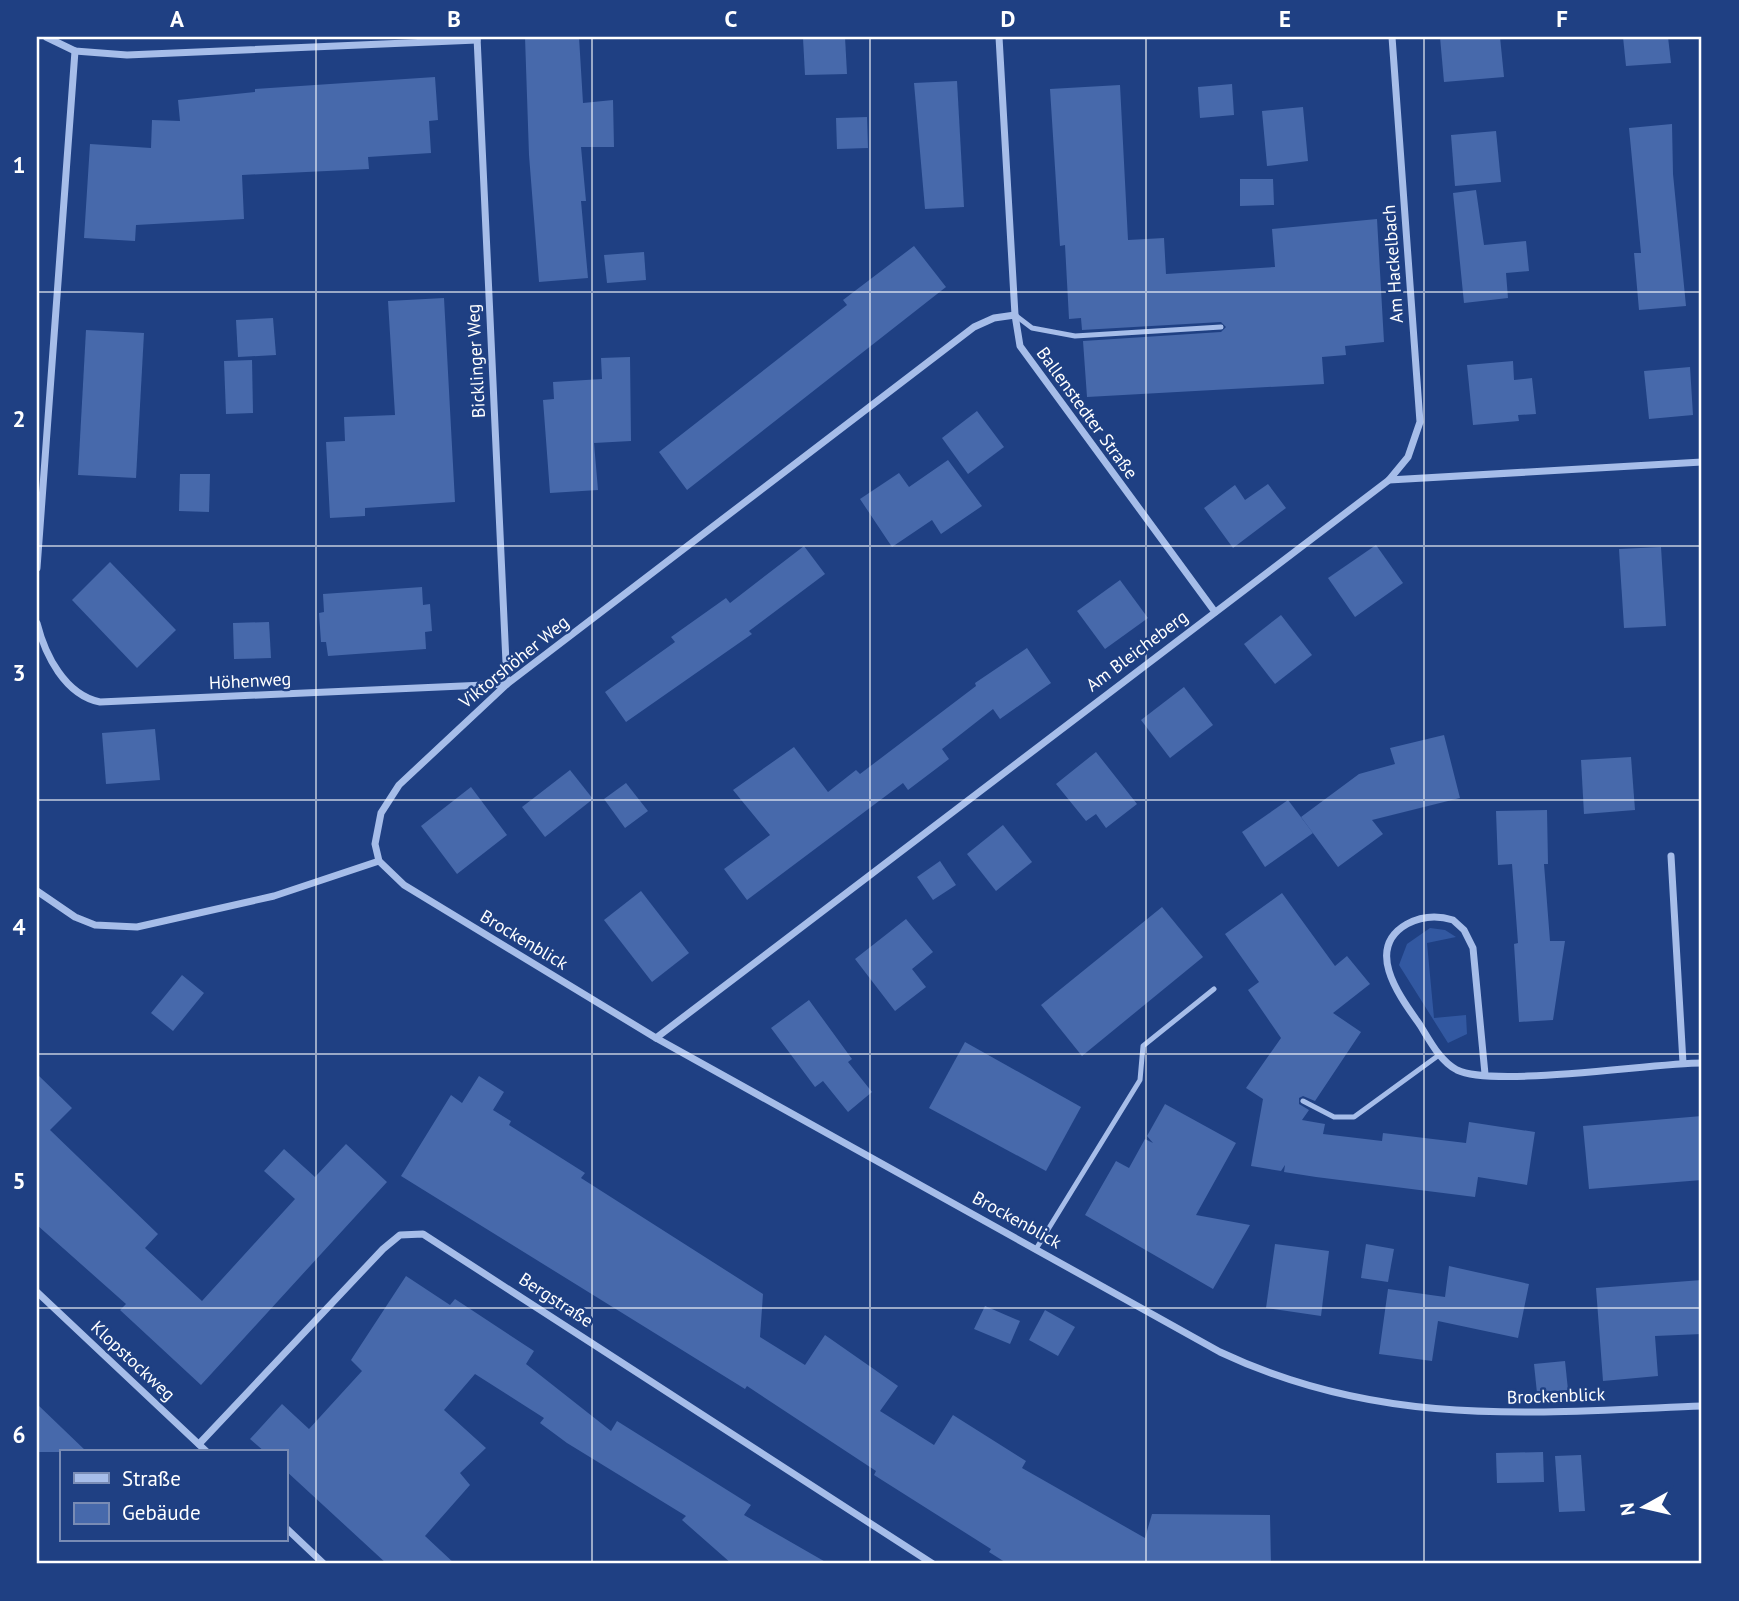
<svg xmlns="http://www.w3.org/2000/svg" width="1739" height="1601" font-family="'PT Sans',sans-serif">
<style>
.green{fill:#3258a1}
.building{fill:#4769ab}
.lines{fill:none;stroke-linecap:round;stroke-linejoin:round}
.service{stroke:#a6bde9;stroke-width:5}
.minor{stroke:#a6bde9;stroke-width:7}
.grid{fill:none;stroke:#fff;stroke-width:2;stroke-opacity:0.55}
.labels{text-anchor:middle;stroke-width:5;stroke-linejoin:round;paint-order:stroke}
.street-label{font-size:18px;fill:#fff;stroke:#1f4083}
.neatline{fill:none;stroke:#fff;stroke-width:2.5}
.grid-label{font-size:23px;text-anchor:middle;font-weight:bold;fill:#fff}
</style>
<rect width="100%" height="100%" fill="#1f4083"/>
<!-- green -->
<polygon class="green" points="1430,928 1445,930 1456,937 1427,943 1434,1018 1466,1015 1467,1034 1448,1043 1399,965 1407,944"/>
<!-- building -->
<g class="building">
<polygon points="525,37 579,37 583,103 613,100 614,147 581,147 586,201 581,201 588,278 539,282 529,155"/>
<polygon points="845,37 847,74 805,75 803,38"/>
<polygon points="1440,37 1500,37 1504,77 1444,82"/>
<polygon points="1623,37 1668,37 1671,63 1626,66"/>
<polygon points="435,77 438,120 429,121 431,153 368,157 369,169 242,175 244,219 136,225 135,241 84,238 90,144 151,148 152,120 180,121 178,100 255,92 255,89"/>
<polygon points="957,81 964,207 925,209 914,83"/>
<polygon points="1232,84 1234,115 1200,118 1198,87"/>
<polygon points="1120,85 1128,240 1164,238 1166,274 1275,267 1272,229 1377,219 1384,342 1345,346 1346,355 1322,357 1324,384 1087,397 1083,341 1221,332 1226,327 1221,322 1082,330 1081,318 1069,319 1065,245 1060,246 1050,89"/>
<polygon points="1303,107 1308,161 1267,166 1262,111"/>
<polygon points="867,117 868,148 837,149 836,118"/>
<polygon points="1672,124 1673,174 1686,306 1639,310 1634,253 1641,253 1629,128"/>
<polygon points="1496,131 1501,182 1455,186 1451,135"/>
<polygon points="1240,179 1273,179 1274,205 1240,206"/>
<polygon points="1476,190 1484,245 1526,241 1529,271 1506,273 1508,298 1464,303 1453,193"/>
<polygon points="914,246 946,287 687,490 659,452 847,305 843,300"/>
<polygon points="644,252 646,280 607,283 604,255"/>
<polygon points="444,298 455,502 365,508 365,516 330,518 326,442 345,441 344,417 395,415 388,301"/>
<polygon points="273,318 276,355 238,357 236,320"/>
<polygon points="86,330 144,333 136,478 78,475"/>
<polygon points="630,357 631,441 594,443 598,490 550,493 543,400 554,399 553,382 602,379 601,358"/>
<polygon points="252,360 253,413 226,414 224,361"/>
<polygon points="1513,361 1514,380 1532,378 1536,414 1518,415 1519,421 1473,425 1467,365"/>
<polygon points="1690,367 1693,415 1649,419 1644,371"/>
<polygon points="977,411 1004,447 968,474 942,438"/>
<polygon points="948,460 982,506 941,534 932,520 892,547 860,499 899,473 909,487"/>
<polygon points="180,474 210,474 209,512 179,511"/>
<polygon points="1268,484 1286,508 1233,548 1204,508 1235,485 1245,500"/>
<polygon points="1376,545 1403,583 1355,617 1328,578"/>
<polygon points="804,546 825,574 749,631 752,634 626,722 605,692 675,642 671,637 726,598 730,603"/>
<polygon points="1661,547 1666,626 1624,628 1619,549"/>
<polygon points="110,562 176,630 137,668 72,600"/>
<polygon points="1120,580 1148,618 1105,649 1077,611"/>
<polygon points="422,587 423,605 430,604 432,631 425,632 426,649 328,656 326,642 321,642 319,613 324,612 323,594"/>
<polygon points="1281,615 1312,655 1275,684 1244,644"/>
<polygon points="269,622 271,658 234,659 233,623"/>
<polygon points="1027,648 1051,683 1000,719 993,709 942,749 949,759 908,790 903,783 747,900 724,869 770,835 733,790 794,747 828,792 856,770 860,774 976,686 975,683"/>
<polygon points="1184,687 1213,725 1170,758 1141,720"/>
<polygon points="155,729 160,780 106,784 102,733"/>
<polygon points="1444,735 1460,798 1372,820 1383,834 1338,867 1301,817 1359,774 1395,764 1390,748"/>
<polygon points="1096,752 1137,804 1106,828 1096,814 1086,821 1056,784"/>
<polygon points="1631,757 1635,810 1584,814 1581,760"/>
<polygon points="570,770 593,799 545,837 522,807"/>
<polygon points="626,783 648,811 625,828 604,799"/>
<polygon points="471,787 507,835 457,874 421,826"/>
<polygon points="1288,800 1313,833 1265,867 1242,832"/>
<polygon points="1547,810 1548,864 1544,864 1550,941 1565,941 1553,1020 1519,1022 1514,944 1518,943 1512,864 1498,865 1496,811"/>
<polygon points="1003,825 1032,862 996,891 967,854"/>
<polygon points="940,861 956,885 933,900 917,877"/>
<polygon points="641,891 689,953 652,982 604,920"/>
<polygon points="1282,893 1335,966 1347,956 1370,984 1333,1013 1361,1032 1315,1101 1303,1096 1299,1098 1299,1104 1309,1110 1302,1120 1325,1124 1323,1134 1382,1141 1383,1133 1466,1143 1469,1122 1535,1132 1527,1185 1478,1177 1475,1197 1316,1177 1284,1172 1285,1165 1281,1171 1251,1166 1263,1099 1246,1088 1281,1038 1248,990 1259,982 1225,934"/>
<polygon points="1162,907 1203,957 1082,1056 1041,1005"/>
<polygon points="906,919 933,952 912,969 926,987 895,1011 855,959"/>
<polygon points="182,975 204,993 173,1031 151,1013"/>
<polygon points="809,1000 852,1059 848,1062 872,1092 848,1112 823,1081 815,1087 771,1028"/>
<polygon points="965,1042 1081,1107 1046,1171 929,1108"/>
<polygon points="37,1074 72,1108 50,1130 158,1234 145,1248 202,1301 295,1199 264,1171 284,1149 315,1177 346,1144 387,1182 201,1385 120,1310 126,1304 37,1225"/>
<polygon points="479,1076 504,1092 493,1110 511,1121 509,1125 585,1173 581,1178 763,1294 760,1337 805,1365 825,1335 898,1386 880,1411 934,1445 953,1415 1026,1461 1022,1468 1145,1538 1152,1514 1270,1515 1271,1564 1008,1564 989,1552 991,1549 874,1475 876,1471 747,1386 745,1389 401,1176 451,1095 462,1103"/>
<polygon points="1165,1104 1236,1143 1196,1215 1250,1225 1213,1289 1085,1215 1116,1161 1129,1168 1145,1139 1153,1143 1147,1136"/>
<polygon points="1702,1116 1702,1180 1589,1189 1583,1126"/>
<polygon points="1275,1244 1329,1251 1321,1316 1266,1308"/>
<polygon points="1366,1244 1394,1249 1388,1282 1361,1278"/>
<polygon points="1449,1266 1529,1284 1518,1338 1438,1321 1432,1361 1379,1354 1388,1289 1445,1297"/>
<polygon points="406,1276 450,1305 455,1299 534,1351 526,1364 611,1431 617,1421 751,1505 744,1515 829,1564 732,1564 682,1520 686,1516 567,1443 540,1423 544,1418 475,1374 444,1410 486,1448 460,1473 470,1485 425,1536 455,1564 387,1564 285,1470 285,1452 265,1452 250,1439 282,1404 309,1429 362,1371 351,1360"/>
<polygon points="1702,1280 1702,1334 1655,1336 1658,1376 1603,1381 1596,1288"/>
<polygon points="985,1306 1020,1321 1010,1344 974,1329"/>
<polygon points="1045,1310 1075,1327 1058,1356 1029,1340"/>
<polygon points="1565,1361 1568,1390 1537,1393 1534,1364"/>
<polygon points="37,1404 87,1452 37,1452"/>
<polygon points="1543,1452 1544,1482 1497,1483 1496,1453"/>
<polygon points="1581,1455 1585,1511 1559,1512 1555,1456"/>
</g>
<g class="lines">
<!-- service -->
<g class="service">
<polyline points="1015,315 1032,328 1075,336 1221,327"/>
<polyline points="1303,1101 1334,1117 1354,1117 1439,1055"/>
<polyline points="1036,1249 1140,1080 1143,1046 1214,989"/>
</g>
<!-- minor -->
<g class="minor">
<polyline points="46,37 75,51 127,55 477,40"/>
<polyline points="999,37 1015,315 1020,346 1215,612"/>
<path d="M 1015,315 L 994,318 L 974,327 L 507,684 L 399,785 L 381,813 L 375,844 L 379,861 L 404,885 L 656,1038 L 1220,1352 C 1381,1428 1530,1413 1702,1406"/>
<polyline points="1389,480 1408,457 1420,422 1392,37"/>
<polyline points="37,568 75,51"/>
<path d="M 37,623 C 45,655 65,695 100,702 L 507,684 L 477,37"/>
<polyline points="1671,856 1683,1063"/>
<polyline points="37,891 75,917 95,925 137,927 274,896 379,861"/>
<polyline points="656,1038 1389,480 1702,462"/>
<path d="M 1485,1074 L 1473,948 L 1464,930 L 1453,920 C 1437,915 1422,916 1407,924 C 1363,949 1401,998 1420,1025 C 1430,1041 1440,1061 1457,1070 C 1494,1088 1652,1063 1702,1063"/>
<polyline points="37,1292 207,1452"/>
<polyline points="199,1444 383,1249 400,1235 423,1234 933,1564"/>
<polyline points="285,1527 324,1564"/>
</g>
</g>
<!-- grid -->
<path class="grid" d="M 316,37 L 316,1564M 592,37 L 592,1564M 870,37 L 870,1564M 1146,37 L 1146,1564M 1424,37 L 1424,1564M 37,292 L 1702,292M 37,546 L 1702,546M 37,800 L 1702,800M 37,1054 L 1702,1054M 37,1308 L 1702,1308"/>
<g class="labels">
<!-- street labels -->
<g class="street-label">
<text transform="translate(1393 264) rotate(-94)" y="6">Am Hackelbach</text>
<text transform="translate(476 361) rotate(-93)" y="6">Bicklinger Weg</text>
<text transform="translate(1087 413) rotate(54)" y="6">Ballenstedter Straße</text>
<text transform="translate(1137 651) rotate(-37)" y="6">Am Bleicheberg</text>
<text transform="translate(514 662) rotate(-39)" y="6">Viktorshöher Weg</text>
<text transform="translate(250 681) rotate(-3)" y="6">Höhenweg</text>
<text transform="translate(524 940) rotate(31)" y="6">Brockenblick</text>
<text transform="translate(1017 1220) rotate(29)" y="6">Brockenblick</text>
<text transform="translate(556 1300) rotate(33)" y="6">Bergstraße</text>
<text transform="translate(133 1361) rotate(43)" y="6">Klopstockweg</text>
<text transform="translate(1556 1396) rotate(-2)" y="6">Brockenblick</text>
</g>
</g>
<!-- border -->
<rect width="1739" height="1601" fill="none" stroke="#1f4083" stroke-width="77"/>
<!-- legend -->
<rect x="60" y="1450" width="228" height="91" fill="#1f4083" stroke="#798cb5" stroke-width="2"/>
<rect x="74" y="1473" width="35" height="10" fill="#a6bde9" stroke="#798cb5" stroke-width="2"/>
<text x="122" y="1486" font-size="21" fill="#ffffff">Straße</text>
<rect x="74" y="1503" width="35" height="21" fill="#4769ab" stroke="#798cb5" stroke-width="2"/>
<text x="122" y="1520" font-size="21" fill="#ffffff">Gebäude</text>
<!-- north arrow -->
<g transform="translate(1644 1507) rotate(262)" stroke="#1f4083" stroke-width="5" paint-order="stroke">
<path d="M0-5L12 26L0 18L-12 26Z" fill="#ffffff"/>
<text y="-10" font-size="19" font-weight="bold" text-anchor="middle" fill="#ffffff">N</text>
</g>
<rect x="38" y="38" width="1662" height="1524" class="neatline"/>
<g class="grid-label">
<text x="177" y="27">A</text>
<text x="454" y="27">B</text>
<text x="731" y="27">C</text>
<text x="1008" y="27">D</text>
<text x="1285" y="27">E</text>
<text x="1562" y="27">F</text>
<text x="19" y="173">1</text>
<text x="19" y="427">2</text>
<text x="19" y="681">3</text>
<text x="19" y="935">4</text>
<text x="19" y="1189">5</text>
<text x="19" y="1443">6</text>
</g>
</svg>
